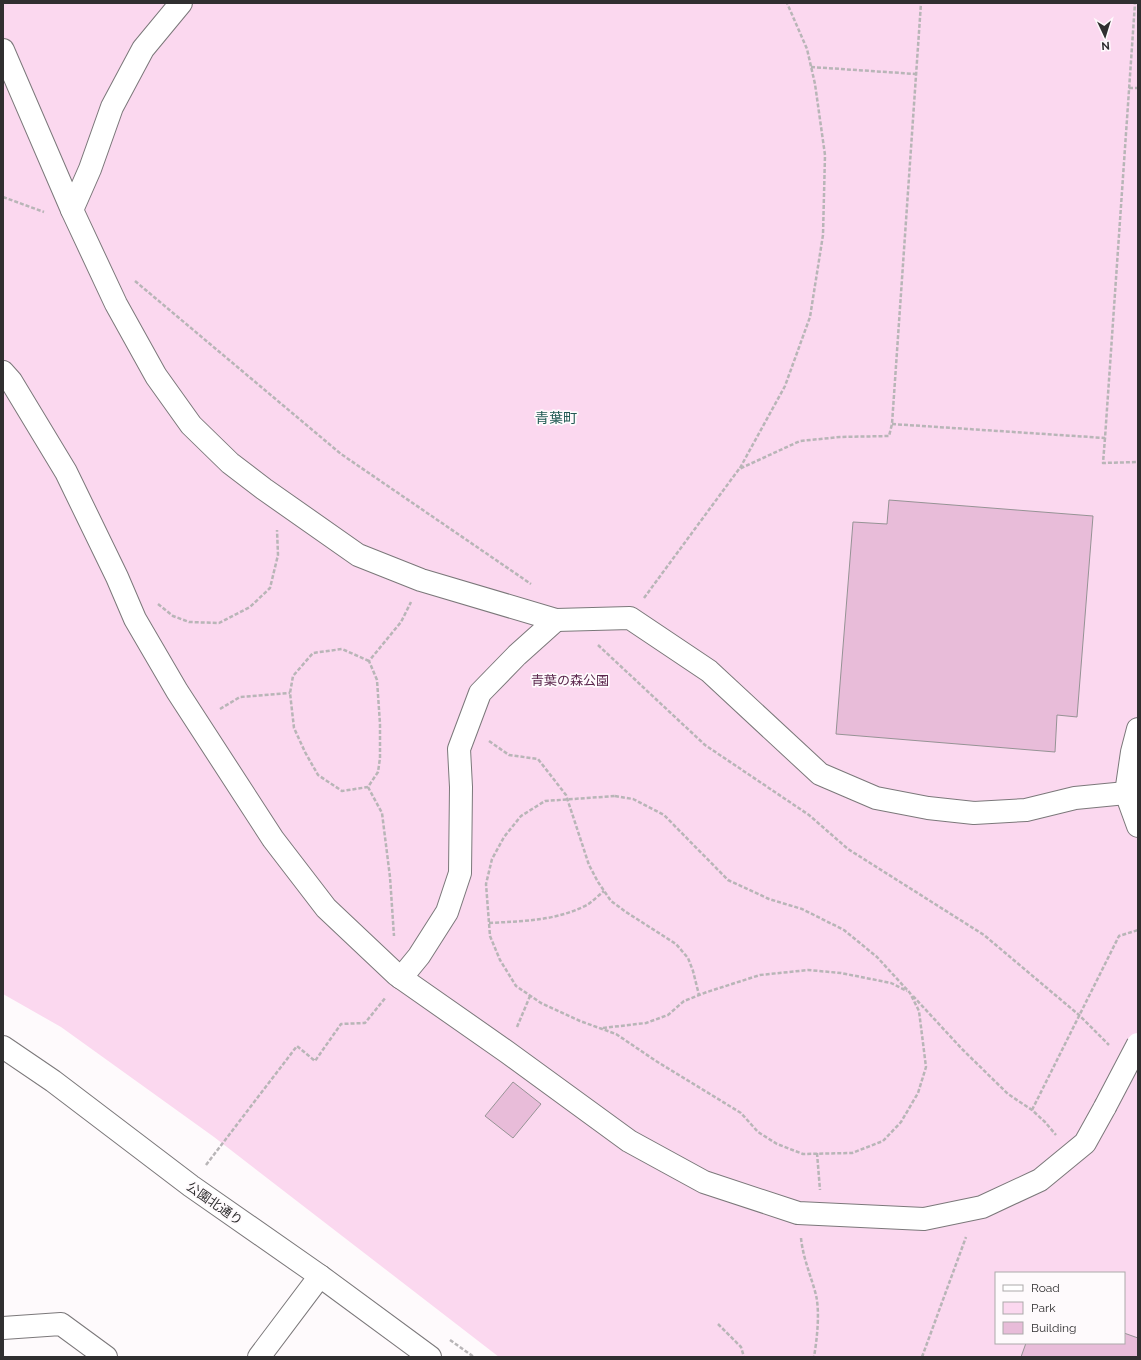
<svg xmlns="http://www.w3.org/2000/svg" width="1141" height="1360" font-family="Raleway,'Noto Sans JP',sans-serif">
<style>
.green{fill:#fbd8ef;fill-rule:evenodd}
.building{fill:#e8bcd9;stroke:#969395}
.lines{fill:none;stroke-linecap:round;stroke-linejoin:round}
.minor-casing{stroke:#7b787a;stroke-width:24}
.path{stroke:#b8b5b7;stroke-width:2.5;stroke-dasharray:4 2;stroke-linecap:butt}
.minor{stroke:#fff;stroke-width:22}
.minor-bridge-casing{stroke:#7b787a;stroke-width:24;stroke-linecap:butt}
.minor-bridge{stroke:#fff;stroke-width:22}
.labels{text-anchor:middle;stroke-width:3.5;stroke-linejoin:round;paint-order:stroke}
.park-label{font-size:13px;fill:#5a264c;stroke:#fefafc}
.street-label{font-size:13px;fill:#302f30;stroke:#fefafc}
.neighbourhood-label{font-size:14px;fill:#215a53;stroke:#fefafc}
</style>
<rect width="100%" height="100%" fill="#fefafc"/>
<!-- green -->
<path class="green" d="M 3,3 L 1138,3 L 1138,1357 L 499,1357 L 214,1137 L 61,1027 L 3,994 ZM 996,1273 L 1124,1273 L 1124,1343 L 996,1343 Z"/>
<!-- building -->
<g class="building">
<polygon points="889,500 1093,516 1077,717 1057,715 1055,752 836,734 853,522 887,524"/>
<polygon points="513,1082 541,1104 513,1138 485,1116"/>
<polygon points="1124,1333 1138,1338 1138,1357 1021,1357 1026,1343 1124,1343"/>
</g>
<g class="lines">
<defs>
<g id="minor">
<polyline points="3,50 72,210 116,304 156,376 191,425 230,463 264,489 358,555 421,580 556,620 630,618 709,671 820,774 876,798 928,808 974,813 1026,810 1075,798 1126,793"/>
<polyline points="72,210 90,169 112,107 143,49 181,3"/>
<polyline points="3,372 11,381 66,472 117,577 135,619 177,691 273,839 326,908 397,975 507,1052 629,1141 704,1182 798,1213 924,1219 982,1207 1040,1180 1085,1143 1105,1107"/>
<polyline points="1138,729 1132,752 1126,793 1138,826"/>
<polyline points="401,978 419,956 447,912 460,873 461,787 459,749 480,693 517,655 556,620"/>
<polyline points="3,1047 53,1081 191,1186 320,1276 430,1357"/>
<polyline points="3,1328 61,1324 106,1357"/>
<polyline points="259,1357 320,1276"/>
</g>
</defs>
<!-- minor casing -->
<use href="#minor" class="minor-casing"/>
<!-- path -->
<g class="path">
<polyline points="811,67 916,74"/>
<polyline points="1129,88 1138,88"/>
<polyline points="3,197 44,212"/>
<polyline points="135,281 341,454 531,584"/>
<polyline points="892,424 1105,438 1135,3"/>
<polyline points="1105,438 1103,463 1138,462"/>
<polyline points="740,468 785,386 810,317 823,235 825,155 815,84 807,49 787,3"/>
<polyline points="644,598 739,469 800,441 840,437 889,436 892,424 921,3"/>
<polyline points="158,604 173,616 189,622 219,623 250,607 270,588 278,555 277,530"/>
<polyline points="598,645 705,745 809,815 848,849 984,935 1079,1015 1109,1045"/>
<polyline points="369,661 342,649 313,653 293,676 290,693 294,728 305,752 318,775 342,791 368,787 378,772 380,758 380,724 377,680 369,661 401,622 411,602"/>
<polyline points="220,709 240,697 290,693"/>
<polyline points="489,741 509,755 538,759 566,795 589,865 598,882 611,901 626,912 676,944 688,958 693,971 699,995"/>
<polyline points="368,787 382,813 390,877 394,936"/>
<polygon points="615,796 633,799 664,815 728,880 769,899 802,909 844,930 877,957 910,993 919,1011 926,1067 918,1093 901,1122 883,1141 852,1153 803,1154 777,1144 758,1132 741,1113 656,1061 616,1034 580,1021 541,1003 516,986 500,960 490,936 486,884 492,859 504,837 521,816 545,801"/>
<path d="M 489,923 C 524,921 555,921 587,905 C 593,901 599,895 604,891"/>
<polyline points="913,996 962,1049 1008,1094 1032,1110 1045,1122 1056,1135"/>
<polyline points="517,1027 530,996"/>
<polyline points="603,1028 646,1023 668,1015 684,1001 707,992 760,975 808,970 841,973 891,983 907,991"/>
<polyline points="1032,1110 1119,936 1138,930"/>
<polyline points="817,1153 820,1190"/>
<polyline points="206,1165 297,1046 315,1061 341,1024 365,1023 386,997"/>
<path d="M 801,1238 C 803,1258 811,1276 816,1295 C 820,1313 817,1339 814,1357"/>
<polyline points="718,1324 741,1347 744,1357"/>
<polyline points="450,1340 474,1357"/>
<polyline points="922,1357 966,1237"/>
</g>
<!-- minor -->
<use href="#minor" class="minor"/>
<defs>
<polyline id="minor-bridge" points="1105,1107 1138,1044"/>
</defs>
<!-- minor-bridge casing -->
<use href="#minor-bridge" class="minor-bridge-casing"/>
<!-- minor-bridge -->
<use href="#minor-bridge" class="minor-bridge"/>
</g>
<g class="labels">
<!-- park labels -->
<g class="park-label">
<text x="570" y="685">青葉の森公園</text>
</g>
<!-- street labels -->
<g class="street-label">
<text transform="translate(215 1203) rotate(35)" y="5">公園北通り</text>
</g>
<!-- neighbourhood labels -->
<g class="neighbourhood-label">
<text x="556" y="423">青葉町</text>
</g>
</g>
<!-- border -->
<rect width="1141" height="1360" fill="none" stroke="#302f30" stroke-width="8"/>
<!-- legend -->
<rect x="995" y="1272" width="130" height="72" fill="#fefafc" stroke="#aca9aa"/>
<rect x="1003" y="1285" width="20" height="6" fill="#ffffff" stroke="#aca9aa"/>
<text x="1031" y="1292" font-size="12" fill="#302f30">Road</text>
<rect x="1003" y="1302" width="20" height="12" fill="#fbd8ef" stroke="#aca9aa"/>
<text x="1031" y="1312" font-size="12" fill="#302f30">Park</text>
<rect x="1003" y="1322" width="20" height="12" fill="#e8bcd9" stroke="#aca9aa"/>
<text x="1031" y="1332" font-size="12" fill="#302f30">Building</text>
<!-- north arrow -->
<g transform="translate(1105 36) rotate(176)" stroke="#fefafc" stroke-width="3" paint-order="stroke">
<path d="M0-3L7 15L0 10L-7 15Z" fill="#302f30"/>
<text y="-6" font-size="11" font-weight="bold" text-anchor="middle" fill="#302f30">N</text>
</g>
</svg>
